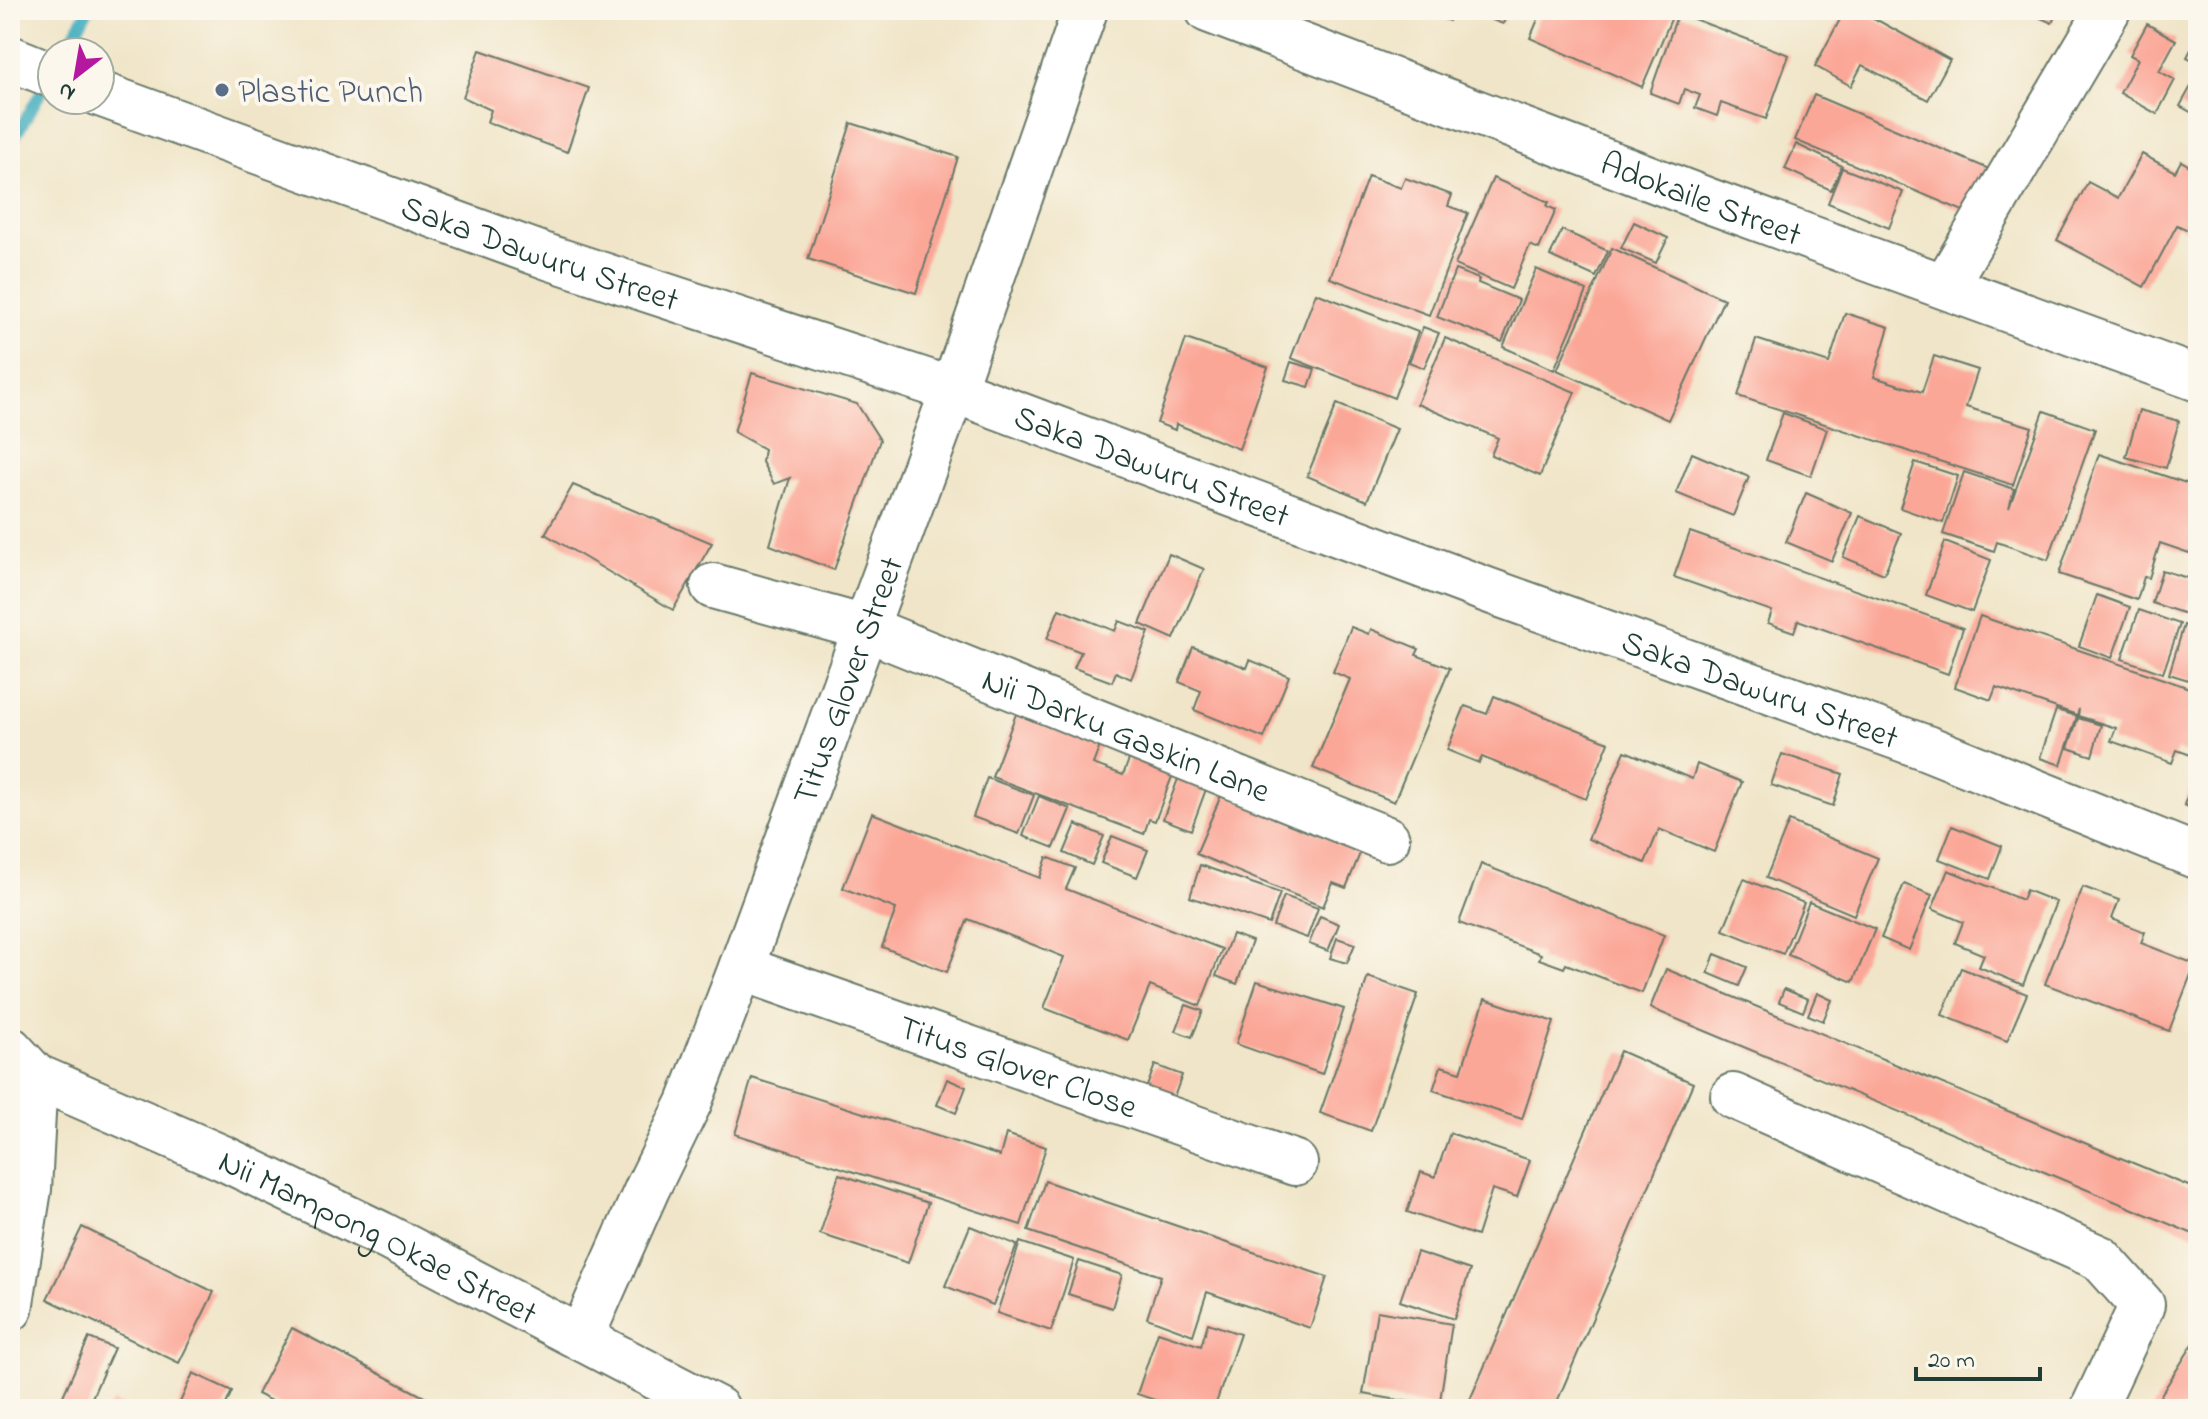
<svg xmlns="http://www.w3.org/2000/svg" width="2208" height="1419" font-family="'Indie Flower',sans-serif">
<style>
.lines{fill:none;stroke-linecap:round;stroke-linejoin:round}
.stream{stroke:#3eabbd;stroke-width:12}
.building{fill:#fba798}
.minor-casing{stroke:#687868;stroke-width:48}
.minor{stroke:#fff;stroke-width:44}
.service-dot{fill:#5c6f8a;stroke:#fbf7ec;stroke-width:3}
.labels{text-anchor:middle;stroke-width:8;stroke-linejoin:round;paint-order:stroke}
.service-label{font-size:34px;fill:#4e5e75;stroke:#fbf7ec;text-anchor:start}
.street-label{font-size:34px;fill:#1f3d34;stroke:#fbf7ec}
</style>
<rect width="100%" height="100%" fill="#fbf7ec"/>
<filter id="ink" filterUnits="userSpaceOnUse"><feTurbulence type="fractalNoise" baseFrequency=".0125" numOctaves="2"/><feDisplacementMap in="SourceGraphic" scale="16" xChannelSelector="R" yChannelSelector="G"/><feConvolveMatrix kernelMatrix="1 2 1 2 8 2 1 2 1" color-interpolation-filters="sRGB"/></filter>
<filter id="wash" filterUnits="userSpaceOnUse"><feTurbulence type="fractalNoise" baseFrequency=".006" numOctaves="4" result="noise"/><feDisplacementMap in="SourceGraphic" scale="32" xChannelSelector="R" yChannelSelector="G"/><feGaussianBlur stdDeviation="1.8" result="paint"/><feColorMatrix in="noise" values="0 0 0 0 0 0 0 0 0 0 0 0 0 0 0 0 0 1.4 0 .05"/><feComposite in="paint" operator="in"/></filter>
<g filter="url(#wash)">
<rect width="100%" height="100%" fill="#f0e5c8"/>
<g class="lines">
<!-- stream -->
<g class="stream">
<polyline points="64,52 88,10"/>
<polyline points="10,145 47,82"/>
</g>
</g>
<g id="blocks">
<!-- building -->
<g class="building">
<polygon points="1420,10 1453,10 1449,21"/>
<polygon points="1465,10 1508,10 1503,24"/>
<polygon points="1542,10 1675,10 1642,87 1530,38"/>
<polygon points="1845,10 1859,10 1950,60 1928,100 1862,65 1851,86 1815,66"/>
<polygon points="2022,10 2058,10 2052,23"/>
<polygon points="1678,13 1789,55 1766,119 1721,103 1717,116 1695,108 1700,95 1684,89 1679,104 1650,93"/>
<polygon points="2147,24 2176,40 2159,71 2175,80 2157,114 2120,93 2138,59 2130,55"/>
<polygon points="2198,36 2198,63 2187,57"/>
<polygon points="480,50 589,88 567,152 487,122 491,110 463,97"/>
<polygon points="2198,74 2198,116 2180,106"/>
<polygon points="1814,95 1989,169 1970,214 1795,140"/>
<polygon points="851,123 958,157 916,293 808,259"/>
<polygon points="1796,144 1842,166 1831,190 1785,169"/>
<polygon points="2142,154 2175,172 2181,161 2198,171 2198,211 2188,230 2177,225 2144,287 2057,240 2088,182 2118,198"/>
<polygon points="1842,168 1903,192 1889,228 1828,203"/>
<polygon points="1368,176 1401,188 1405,178 1452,195 1448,206 1468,213 1429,315 1330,278"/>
<polygon points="1493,178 1549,202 1547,206 1556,210 1539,249 1530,245 1511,289 1455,265"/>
<polygon points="1634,222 1668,238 1656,263 1621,248"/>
<polygon points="1562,230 1608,251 1596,277 1550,256"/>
<polygon points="1612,248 1724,299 1668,420 1557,370"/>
<polygon points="1536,269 1587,291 1554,370 1503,347"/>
<polygon points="1455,270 1479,279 1478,283 1519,300 1502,342 1437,317"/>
<polygon points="1316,293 1418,332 1394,398 1291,358"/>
<polygon points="1845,313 1889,327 1874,377 1922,392 1934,356 1978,370 1966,407 2032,427 2013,485 1738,396 1756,339 1829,363"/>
<polygon points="1423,327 1439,333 1424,368 1409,362"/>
<polygon points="1445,338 1575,392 1540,476 1491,455 1498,438 1417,404"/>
<polygon points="1186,339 1268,367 1239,449 1176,424 1175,430 1157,423"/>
<polygon points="1291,362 1315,369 1309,387 1285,380"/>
<polygon points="752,373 857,404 880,440 834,570 770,545 790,478 774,484 762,462 764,449 734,432"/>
<polygon points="1337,404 1397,429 1367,501 1307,476"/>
<polygon points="2139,410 2179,421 2166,468 2126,457"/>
<polygon points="2044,411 2095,429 2048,560 1997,542 1994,551 1943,534 1964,472 2014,489 2009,508"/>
<polygon points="1783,413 1827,429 1811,476 1766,460"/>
<polygon points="2198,447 2198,478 2188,475"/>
<polygon points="1692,453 1749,477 1733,516 1676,493"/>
<polygon points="2099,454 2198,487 2198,556 2160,543 2149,578 2144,577 2137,600 2059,574"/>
<polygon points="1915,462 1958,476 1943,523 1900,508"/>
<polygon points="573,485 712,543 673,610 545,534"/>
<polygon points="1806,493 1852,513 1832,561 1786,542"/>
<polygon points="1860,516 1901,533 1884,574 1843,557"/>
<polygon points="1690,532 1963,628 1948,674 1798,620 1794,632 1768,623 1772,611 1674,577"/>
<polygon points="1945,542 1991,560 1972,612 1926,595"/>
<polygon points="1169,554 1204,569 1174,639 1140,624"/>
<polygon points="2162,570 2197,581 2186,614 2152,603"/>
<polygon points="2097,595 2130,607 2112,658 2079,646"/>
<polygon points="2197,600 2198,600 2198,620 2192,618"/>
<polygon points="1059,609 1115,631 1119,621 1149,632 1131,679 1116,672 1112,682 1074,668 1081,652 1047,639"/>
<polygon points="2139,610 2180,624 2163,673 2122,659"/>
<polygon points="1980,616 2198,691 2196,757 2177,750 2172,763 2111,741 2116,728 2078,716 2079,709 2077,715 1996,687 1991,700 1955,687"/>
<polygon points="2184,625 2198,629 2198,683 2169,674"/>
<polygon points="1351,627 1369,634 1371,629 1419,649 1416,655 1450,668 1394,802 1313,768 1350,679 1333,672"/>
<polygon points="1193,647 1247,668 1250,660 1289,676 1264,738 1194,710 1201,691 1179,682"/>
<polygon points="1494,696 1609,742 1586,799 1482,757 1479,763 1447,750 1465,706 1487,714"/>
<polygon points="2056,710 2077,716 2061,765 2040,758"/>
<polygon points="1016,714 1100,746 1093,764 1123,775 1130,757 1173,774 1155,821 1149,819 1144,834 992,777"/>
<polygon points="2078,718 2101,725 2092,756 2068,748"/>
<polygon points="1625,751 1692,779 1697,764 1742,782 1714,852 1659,829 1645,863 1588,839"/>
<polygon points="1782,754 1843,774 1833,806 1771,785"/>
<polygon points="2198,766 2198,811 2184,805"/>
<polygon points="987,778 1034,795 1019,834 973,817"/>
<polygon points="1178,779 1206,789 1191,830 1163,819"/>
<polygon points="1222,793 1361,851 1346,888 1333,883 1323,907 1196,854"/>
<polygon points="1039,796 1070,809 1054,848 1023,836"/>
<polygon points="872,813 1040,878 1047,857 1075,868 1066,889 1222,949 1200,1006 1150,986 1128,1040 1044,1008 1064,957 968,919 947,972 882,947 896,909 843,888"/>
<polygon points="1789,821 1878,858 1854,915 1766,878"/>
<polygon points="1076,824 1104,836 1092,865 1064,853"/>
<polygon points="1952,826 2002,846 1990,879 1939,859"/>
<polygon points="1112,836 1148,850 1137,877 1101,863"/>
<polygon points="1481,864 1664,935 1642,993 1566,964 1564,968 1539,959 1541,954 1459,923"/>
<polygon points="1200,865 1280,893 1269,924 1190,897"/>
<polygon points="1948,870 2022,900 2026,890 2056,902 2023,985 1979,967 1984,955 1955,943 1963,922 1932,909"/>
<polygon points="1744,879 1804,903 1783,954 1723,930"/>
<polygon points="1904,884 1932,895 1909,950 1881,938"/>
<polygon points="2083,887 2119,900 2112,919 2145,932 2141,943 2195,964 2169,1031 2045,984"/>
<polygon points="1284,896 1318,908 1307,938 1273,926"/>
<polygon points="1809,902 1875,929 1853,982 1788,955"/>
<polygon points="1320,916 1339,924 1328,951 1309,944"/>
<polygon points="1232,934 1252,941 1237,984 1216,976"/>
<polygon points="1337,938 1355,944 1347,963 1330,958"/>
<polygon points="1715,954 1747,967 1739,986 1708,973"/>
<polygon points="1961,968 2027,994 2007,1041 1942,1015"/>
<polygon points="1666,969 2198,1190 2198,1236 1650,1008"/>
<polygon points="1368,977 1418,994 1371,1131 1320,1113"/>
<polygon points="1257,981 1344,1009 1322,1074 1236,1044"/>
<polygon points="1784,989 1808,999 1803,1012 1779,1002"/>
<polygon points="1817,993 1832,1000 1823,1021 1808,1015"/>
<polygon points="1485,999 1554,1022 1522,1119 1433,1090 1441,1066 1461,1072"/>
<polygon points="1186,1005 1203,1011 1192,1037 1176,1031"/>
<polygon points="1620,1051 1693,1083 1554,1409 1466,1409"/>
<polygon points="1155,1065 1182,1075 1173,1100 1146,1089"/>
<polygon points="752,1078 1000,1156 1006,1134 1046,1147 1021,1225 735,1134"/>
<polygon points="947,1079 966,1087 956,1113 937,1105"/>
<polygon points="1450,1133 1530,1160 1517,1197 1492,1189 1477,1236 1407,1212 1421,1172 1435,1177"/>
<polygon points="839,1174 928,1203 908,1263 820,1234"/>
<polygon points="1045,1181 1327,1277 1310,1328 1207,1292 1193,1335 1147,1318 1161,1276 1028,1231"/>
<polygon points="970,1226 1017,1245 993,1305 945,1286"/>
<polygon points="82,1227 214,1292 179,1363 47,1299"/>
<polygon points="1020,1242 1074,1260 1051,1331 997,1313"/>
<polygon points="1417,1252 1470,1270 1454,1319 1400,1301"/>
<polygon points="1079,1261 1122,1275 1112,1308 1068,1294"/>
<polygon points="1377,1311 1452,1324 1439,1407 1363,1394"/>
<polygon points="1208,1323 1240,1334 1214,1409 1181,1409 1137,1394 1158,1332 1201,1346"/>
<polygon points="292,1328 430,1400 425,1409 287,1409 257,1394"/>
<polygon points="2198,1336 2198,1409 2152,1409"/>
<polygon points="89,1338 114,1348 87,1409 57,1409"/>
<polygon points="193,1373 232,1391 224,1409 177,1409"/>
<polygon points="112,1402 127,1409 109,1409"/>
</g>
</g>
</g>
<g filter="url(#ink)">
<use href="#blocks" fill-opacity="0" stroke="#687868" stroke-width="2"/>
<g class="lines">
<defs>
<g id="minor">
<path id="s1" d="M 1208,10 L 1712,202 L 2198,379"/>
<polyline points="10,58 52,75"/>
<path id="s2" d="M 100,94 L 551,258 L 953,390 L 1487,590 L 1927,748 L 2198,857"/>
<polyline points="1945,286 2108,10"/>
<path id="s3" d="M 713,586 L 865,628 L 1387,839"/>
<path id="s4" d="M 741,968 L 1295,1163"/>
<path id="s5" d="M 10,1049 L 35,1076 L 223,1158 L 381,1234 L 717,1409"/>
<polyline points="1733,1096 2100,1258 2142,1305 2093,1409"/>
<polyline points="10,1309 29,1189 35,1076"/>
<path id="s6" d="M 581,1338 L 647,1189 L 689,1103 L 741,968 L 953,390 L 1085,10"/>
</g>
</defs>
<!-- minor casing -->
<use href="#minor" class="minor-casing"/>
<!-- minor -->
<use href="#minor" class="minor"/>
</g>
</g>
<!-- markers -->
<circle class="service-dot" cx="222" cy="90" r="8"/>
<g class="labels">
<!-- service labels -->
<g class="service-label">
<text x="238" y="102">Plastic Punch</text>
</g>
<!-- street labels -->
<g class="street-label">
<text dy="12" stroke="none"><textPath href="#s1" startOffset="528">Adokaile Street</textPath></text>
<text dy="12" stroke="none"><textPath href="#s2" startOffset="468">Saka Dawuru Street</textPath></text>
<text dy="12" stroke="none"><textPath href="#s2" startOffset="1116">Saka Dawuru Street</textPath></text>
<text dy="12" stroke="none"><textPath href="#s6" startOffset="710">Titus Glover Street</textPath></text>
<text dy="12" stroke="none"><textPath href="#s2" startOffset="1764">Saka Dawuru Street</textPath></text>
<text dy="12" stroke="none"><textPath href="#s3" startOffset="440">Nii Darku Gaskin Lane</textPath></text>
<text dy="12" stroke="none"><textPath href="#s4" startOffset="294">Titus Glover Close</textPath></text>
<text dy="12" stroke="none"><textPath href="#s5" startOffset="416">Nii Mampong Okae Street</textPath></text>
</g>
</g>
<!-- margin -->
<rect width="2208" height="1419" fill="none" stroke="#fbf7ec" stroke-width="40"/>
<!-- north arrow -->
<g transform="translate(76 76) rotate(211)"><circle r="38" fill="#fbf7ec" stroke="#a3ada2" stroke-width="2"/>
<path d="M0-6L14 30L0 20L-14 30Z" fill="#b5179e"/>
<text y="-12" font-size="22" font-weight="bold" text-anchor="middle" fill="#1f3d34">N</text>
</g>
<!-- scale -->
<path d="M1916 1367v12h124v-12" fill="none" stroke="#1f3d34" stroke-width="4"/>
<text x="1928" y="1367" font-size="24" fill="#1f3d34" stroke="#fbf7ec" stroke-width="6" paint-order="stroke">20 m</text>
</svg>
